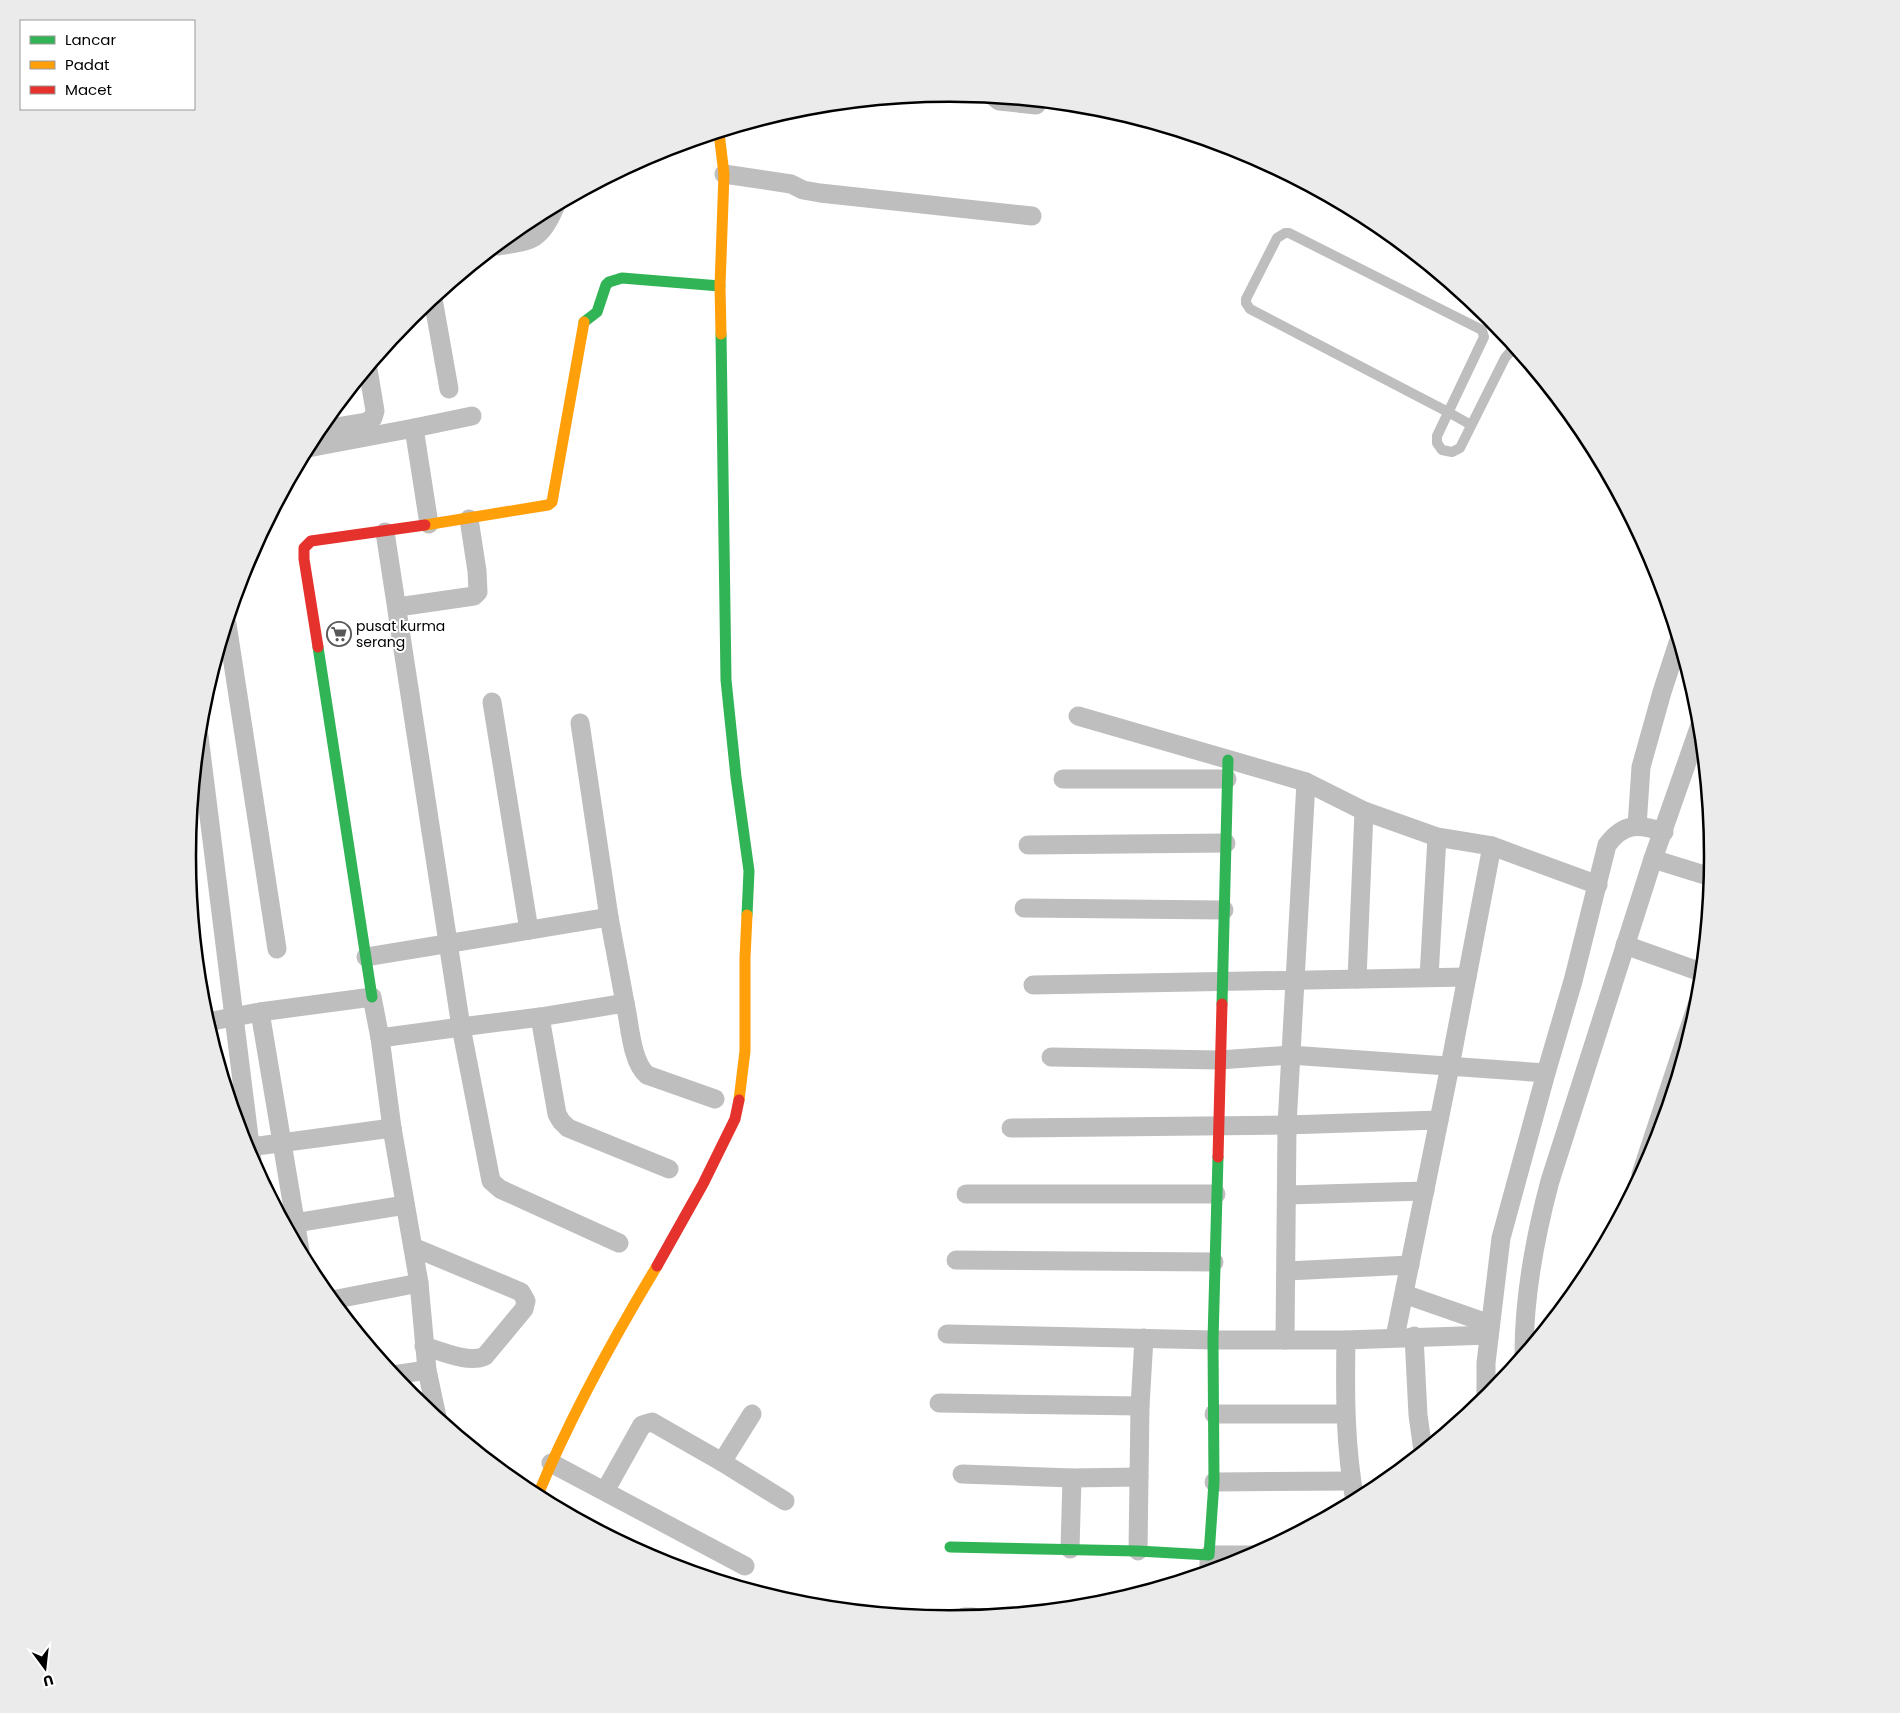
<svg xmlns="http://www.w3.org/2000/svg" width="1900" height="1713" font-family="Poppins,sans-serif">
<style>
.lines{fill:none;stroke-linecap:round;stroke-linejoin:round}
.path{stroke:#b9b9b9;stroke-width:3;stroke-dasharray:1 2.5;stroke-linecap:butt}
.lane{stroke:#bebebe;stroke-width:10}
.street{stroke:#bebebe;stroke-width:19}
.fast{stroke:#30b455;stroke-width:11}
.slow{stroke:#ff9f0a;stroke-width:11}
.jam{stroke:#e5322d;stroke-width:11}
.labels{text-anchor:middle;stroke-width:4;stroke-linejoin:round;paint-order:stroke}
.poi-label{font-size:14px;fill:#000;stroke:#fff;text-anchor:start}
.rim{fill:none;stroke:#000;stroke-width:2.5}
</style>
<rect width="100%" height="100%" fill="#fff"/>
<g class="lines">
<!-- path -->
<polyline class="path" points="1287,176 1291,180 1300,183"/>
<!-- lane -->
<polyline class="lane" points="1471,425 1448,412 1250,309 1246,303 1246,299 1277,238 1285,233 1289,233 1482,330 1484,337 1437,436 1437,443 1442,450 1452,452 1460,448 1505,358 1510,352 1518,352"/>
<!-- street -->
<g class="street">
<polyline points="995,98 999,101 1036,105"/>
<polyline points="724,174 791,184 803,190 820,193 1032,216"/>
<path d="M 498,246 C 531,241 541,241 555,207"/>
<polyline points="433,299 449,389"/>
<polyline points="414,428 472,416"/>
<polyline points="318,430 366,422 373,418 375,411 368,369"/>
<polyline points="308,448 414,428 429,524"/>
<polyline points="385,532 461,1027 540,1017 557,1114 561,1121 568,1128 669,1169"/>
<polyline points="398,607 474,596 478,592 477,571 469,519"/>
<polyline points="227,624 277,949"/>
<polyline points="492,702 529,930"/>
<polyline points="1078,716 1306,782 1364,811 1437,837 1492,846 1598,885"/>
<polyline points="580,723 609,917"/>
<polyline points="199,736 252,1161"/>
<polyline points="1063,779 1227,779"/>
<polyline points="1637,826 1641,767 1662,692 1678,643"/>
<polyline points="1028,845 1226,843"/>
<polyline points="1653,859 1711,877"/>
<polyline points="1024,908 1224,910"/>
<polyline points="1625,945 1701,972"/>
<polyline points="366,957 609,917 625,1003"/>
<polyline points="1429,977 1437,837"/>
<polyline points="1357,979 1364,811"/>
<polyline points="1033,985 1467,977"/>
<polyline points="260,1012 300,1250"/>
<path d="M 540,1017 L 625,1003 C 630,1024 631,1061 647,1075 L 715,1099"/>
<polyline points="207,1022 260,1012 372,997 380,1038 461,1027 491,1181 500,1189 619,1243"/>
<polyline points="380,1038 392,1128 419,1283 427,1370 437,1417"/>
<polyline points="1051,1057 1219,1060 1290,1055 1546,1073"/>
<polyline points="1011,1128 1287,1125 1439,1120"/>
<polyline points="250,1147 392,1128"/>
<polyline points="1641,1174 1699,999"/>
<polyline points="966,1194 1216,1194"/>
<polyline points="1288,1195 1425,1191"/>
<polyline points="295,1223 405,1205"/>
<path d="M 413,1247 L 521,1292 L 526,1301 L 524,1309 L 485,1356 C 469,1364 441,1351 424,1346"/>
<polyline points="956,1260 1214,1262"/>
<polyline points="1287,1271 1410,1265"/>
<polyline points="1404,1294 1490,1324"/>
<polyline points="332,1300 419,1283"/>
<polyline points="947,1334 1213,1340 1346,1340 1489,1335"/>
<polyline points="1414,1336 1418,1415 1423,1451"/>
<polyline points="1395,1337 1450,1066 1492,846"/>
<polyline points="1285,1340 1287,1125 1306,782"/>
<path d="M 1346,1340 C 1345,1394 1345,1447 1355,1501"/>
<path d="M 1524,1354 C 1524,1295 1535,1237 1550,1181 L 1653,859 L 1700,725"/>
<polyline points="393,1375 427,1370"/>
<path d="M 1486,1398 L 1486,1363 L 1501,1238 L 1546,1073 L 1573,981 L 1607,845 C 1624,822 1639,824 1664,832"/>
<polyline points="939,1403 1140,1406"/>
<polyline points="1214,1414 1345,1414"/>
<polyline points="722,1462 752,1414"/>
<polyline points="551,1463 745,1566"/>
<polyline points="962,1474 1072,1478 1139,1477"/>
<polyline points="1214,1482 1351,1481"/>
<polyline points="605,1491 642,1425 652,1422 722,1462 785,1501"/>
<polyline points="1070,1549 1072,1478"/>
<polyline points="1138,1551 1140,1406 1144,1338"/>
<polyline points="1209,1571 1209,1555 1254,1555"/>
<polyline points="964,1617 973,1617"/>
</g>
<!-- fast -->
<g class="fast">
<polyline points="584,322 597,312 606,285 609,282 622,278 720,286"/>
<polyline points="721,334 726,680 736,777 749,871 747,915"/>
<polyline points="318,647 372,997"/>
<polyline points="1222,1004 1228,760"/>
<polyline points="950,1547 1138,1551 1209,1555 1214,1482 1213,1340 1218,1157"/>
</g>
<!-- slow -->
<g class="slow">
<polyline points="719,133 724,174 720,286 721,334"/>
<polyline points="425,525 548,505 552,502 584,322"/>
<polyline points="739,1100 745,1051 745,958 747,915"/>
<path d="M 537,1497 C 569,1419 613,1339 657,1266"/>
</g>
<!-- jam -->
<g class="jam">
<polyline points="318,647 304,559 304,548 311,541 425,525"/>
<polyline points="1218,1157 1222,1004"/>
<polyline points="657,1266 703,1184 735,1119 739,1100"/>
</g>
</g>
<!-- icons -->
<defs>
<symbol id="supermarket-ring" viewBox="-11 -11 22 22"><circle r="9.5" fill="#fff" stroke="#595959" stroke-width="1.5"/><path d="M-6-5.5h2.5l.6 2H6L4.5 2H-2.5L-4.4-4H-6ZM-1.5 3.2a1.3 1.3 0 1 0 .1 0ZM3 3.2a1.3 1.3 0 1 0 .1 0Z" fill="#595959"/></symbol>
</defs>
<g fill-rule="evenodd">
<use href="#supermarket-ring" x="325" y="620" width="28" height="28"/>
</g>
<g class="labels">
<!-- poi labels -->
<g class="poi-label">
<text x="356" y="631">pusat kurma<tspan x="356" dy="16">serang</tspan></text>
</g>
</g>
<!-- crop -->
<path d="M0 0H1900V1713H0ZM196 856a754 754 0 1 1 1508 0a754 754 0 1 1-1508 0Z" fill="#ebebeb" fill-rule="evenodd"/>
<path class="rim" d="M196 856a754 754 0 1 1 1508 0a754 754 0 1 1-1508 0Z"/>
<!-- legend -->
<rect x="20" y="20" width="175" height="90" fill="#ffffff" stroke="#999999"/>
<rect x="30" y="36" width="25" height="8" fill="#30b455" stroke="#999999"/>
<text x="65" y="45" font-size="15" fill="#000000">Lancar</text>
<rect x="30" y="61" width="25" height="8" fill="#ff9f0a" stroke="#999999"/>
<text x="65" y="70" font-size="15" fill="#000000">Padat</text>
<rect x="30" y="86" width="25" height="8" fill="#e5322d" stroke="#999999"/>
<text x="65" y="95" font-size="15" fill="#000000">Macet</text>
<!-- north arrow -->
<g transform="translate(45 1668) rotate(165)" stroke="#ffffff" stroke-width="4" paint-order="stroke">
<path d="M0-4L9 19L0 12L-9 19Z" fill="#000000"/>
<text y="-8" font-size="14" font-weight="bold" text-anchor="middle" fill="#000000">U</text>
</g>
</svg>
